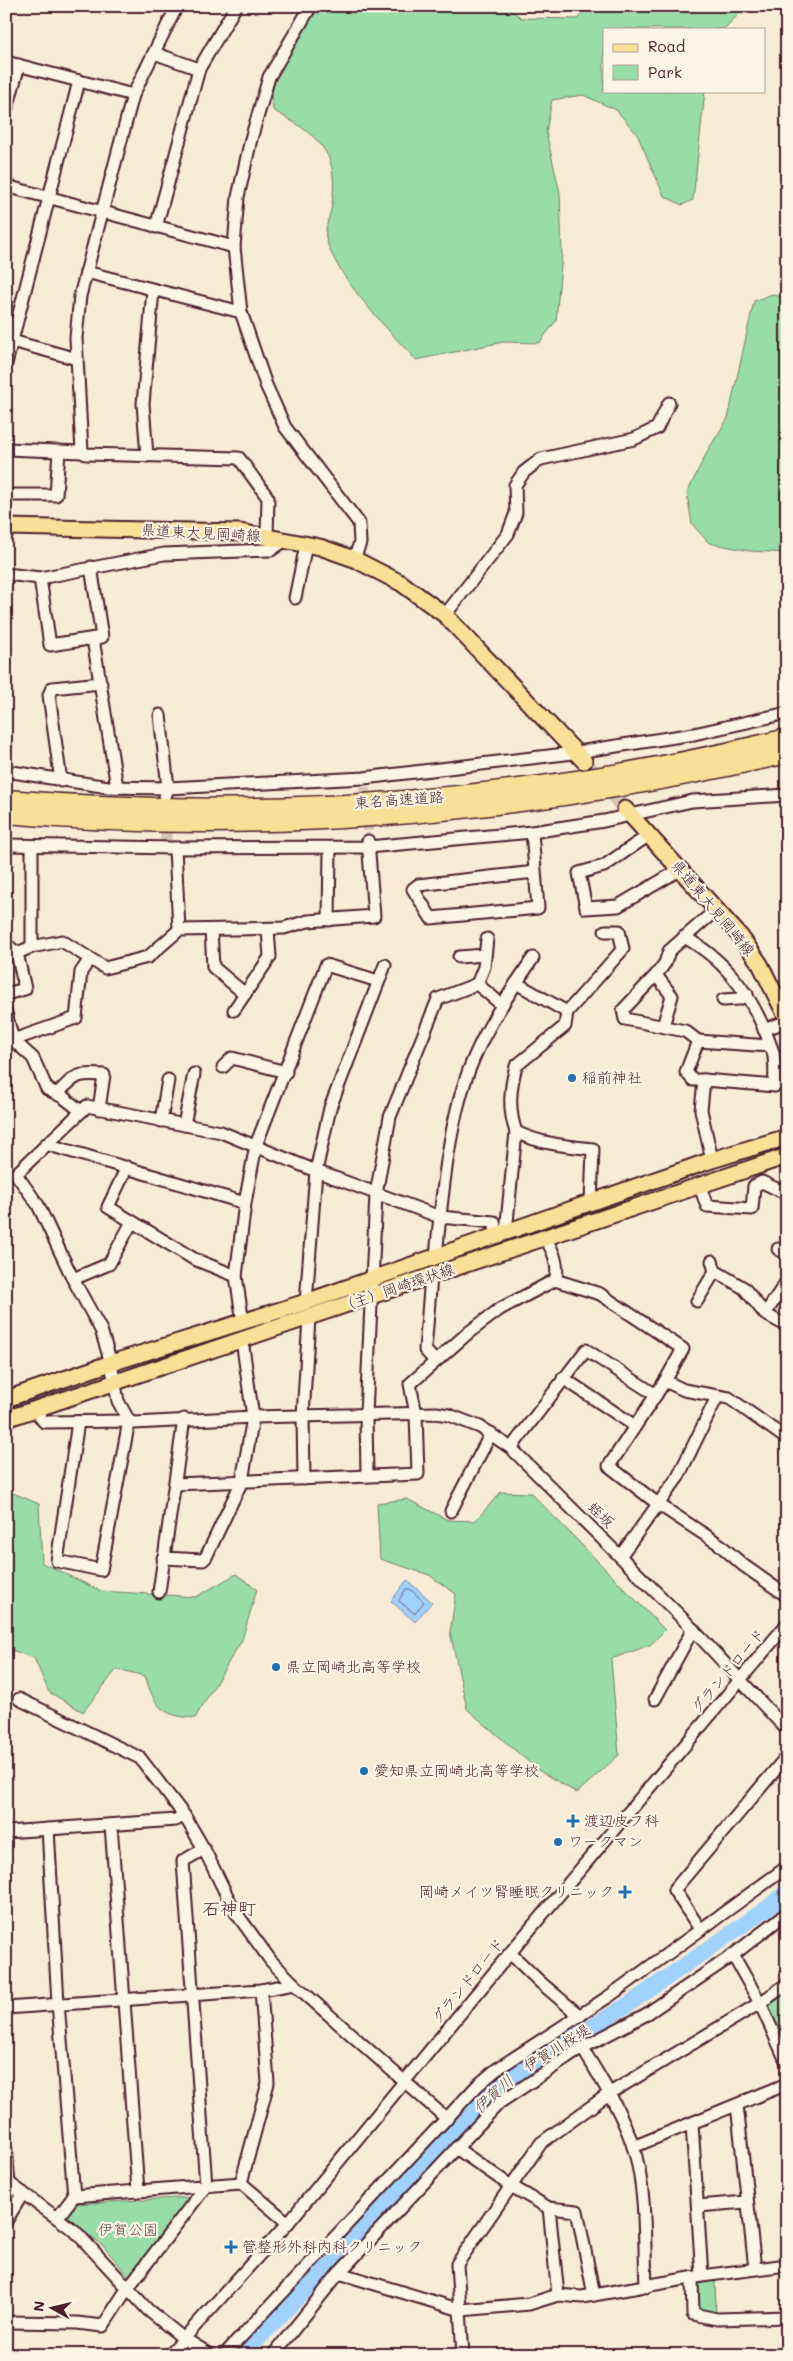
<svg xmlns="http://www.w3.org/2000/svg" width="793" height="2361" font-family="Mali,'Klee One',sans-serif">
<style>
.green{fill:#98dca8;stroke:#717e6a}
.water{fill:#a1d1fd;stroke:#7e8aa9}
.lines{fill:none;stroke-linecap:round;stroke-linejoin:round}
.shore{stroke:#6d667f;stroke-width:1}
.river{stroke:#a1d1fd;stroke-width:16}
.minor-tunnel{stroke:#d6c3b5;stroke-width:11;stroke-dasharray:11 5.5;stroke-linecap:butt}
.major-tunnel{stroke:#d6c3b5;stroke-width:15;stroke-dasharray:15 8;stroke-linecap:butt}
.minor-casing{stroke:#4a1f2b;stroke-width:15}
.major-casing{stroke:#4a1f2b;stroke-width:19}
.highway-casing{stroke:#4a1f2b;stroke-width:21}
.minor{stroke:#fcf5e5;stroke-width:11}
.major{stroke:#fadf96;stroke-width:15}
.highway{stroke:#fadf96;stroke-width:18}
.poi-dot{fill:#1f6fb2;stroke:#fcf5e5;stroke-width:2}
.labels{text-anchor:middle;stroke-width:4.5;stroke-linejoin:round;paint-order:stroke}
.street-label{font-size:15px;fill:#4a1f2b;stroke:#fcf5e5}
.poi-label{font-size:15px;fill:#4a1f2b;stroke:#fcf5e5;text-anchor:start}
.park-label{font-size:15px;fill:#5e4e4a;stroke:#fcf5e5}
.water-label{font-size:16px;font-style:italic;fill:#604c60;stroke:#fcf5e5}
.quarter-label{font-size:18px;fill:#4a1f2b;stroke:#fcf5e5}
</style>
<rect width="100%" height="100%" fill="#f9ecd7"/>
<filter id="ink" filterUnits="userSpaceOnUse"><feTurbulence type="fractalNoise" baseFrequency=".02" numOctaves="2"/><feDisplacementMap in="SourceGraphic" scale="10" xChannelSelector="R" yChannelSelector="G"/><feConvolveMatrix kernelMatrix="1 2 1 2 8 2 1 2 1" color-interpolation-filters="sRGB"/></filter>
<g filter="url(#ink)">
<!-- green -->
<g class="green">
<path d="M 320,6 L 504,6 L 522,18 L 577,19 L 589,6 L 747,6 L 724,29 L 604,29 L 604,91 L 705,91 L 693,200 L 682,205 L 664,196 L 637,134 L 616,110 L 583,95 L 552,100 L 546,132 L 560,193 L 562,254 L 556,321 L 539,343 L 503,342 L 416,360 C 390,332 334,275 326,238 C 324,228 331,214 332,204 C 340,149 316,135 273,110 L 269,77 Z"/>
<polygon points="772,294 787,299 787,553 750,551 709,543 692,524 687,493 708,450 728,418 754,301"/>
<path d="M 6,1490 L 39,1504 L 42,1563 L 101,1591 L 196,1597 L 236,1574 L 257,1589 L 242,1640 L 195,1718 C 161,1716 155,1707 145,1676 L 117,1669 L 83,1712 L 49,1692 L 34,1658 L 6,1648 Z"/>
<polygon points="501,1492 531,1493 665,1630 650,1645 611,1659 619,1755 577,1793 538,1770 467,1709 450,1632 456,1594 429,1575 380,1559 377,1503 407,1499 448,1520 475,1521"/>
<polygon points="787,1993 787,2045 768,2006"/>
<polygon points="192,2197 129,2277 104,2247 63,2215 76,2204"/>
<polygon points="715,2276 716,2315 695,2311 694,2280"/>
</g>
<!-- water -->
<polygon class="water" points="407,1580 432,1602 415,1622 391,1601"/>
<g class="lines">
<!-- shore -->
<polygon class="shore" points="406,1589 410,1589 424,1602 415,1614 399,1601"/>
<!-- river -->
<polyline class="river" points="247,2355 251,2347 487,2097 516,2073 629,2004 770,1906 787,1891"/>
<!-- minor-tunnel -->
<g class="minor-tunnel">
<polyline points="364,787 368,839"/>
<polyline points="166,815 166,841"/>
</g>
<!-- major-tunnel -->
<polyline class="major-tunnel" points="584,761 625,809"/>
<defs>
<g id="minor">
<polyline points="311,6 269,77 251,139 238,197 234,247 241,312 266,385 285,427 359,523 360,543 354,559"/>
<polyline points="154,53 199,69"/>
<polyline points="6,62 133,95"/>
<polyline points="6,112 19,65"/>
<polyline points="6,186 234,247"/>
<polyline points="156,227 199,69 236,6"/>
<polyline points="86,272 241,312"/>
<polyline points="12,341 77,359"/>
<polyline points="6,364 79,81"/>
<polyline points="6,449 82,452 86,454 239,458 268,498 267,536"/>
<polyline points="82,452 76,338 80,296 133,95 177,6"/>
<polyline points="147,456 143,404 153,290"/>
<polyline points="6,495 56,495 59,451"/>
<polyline points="6,574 40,578 164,554 271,550 284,541"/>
<polyline points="40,578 50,645 102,637 91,567"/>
<polyline points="295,598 306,545"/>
<polyline points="445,615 508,534 516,513 515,485 524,472 541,459 634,439 657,428 669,403"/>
<polyline points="93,639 117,787"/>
<polyline points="160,715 168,788 165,797"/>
<polyline points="6,771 108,787 168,788 364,778 565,754 694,734 787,713"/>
<polyline points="61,781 49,695 52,688 101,683"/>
<polyline points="532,832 538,908 431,918 413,889 418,885 535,872"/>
<polyline points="649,835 604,866 579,873 586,908 618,906 681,869"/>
<polyline points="6,845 175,848 368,847 532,832 604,821 692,801 787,795"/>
<polyline points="32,846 32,947"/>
<polyline points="175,848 179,930"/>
<polyline points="329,920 330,849"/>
<polyline points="211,930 213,967 245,994"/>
<path d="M 684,937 C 730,962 756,1002 773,1052 C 776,1062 774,1075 775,1086 L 704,1080"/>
<polyline points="6,944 17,953 32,947 62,941 105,968 148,957 179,930 284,928 308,921 374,916 368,841"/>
<polyline points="459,957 485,955"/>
<polyline points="656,975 672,996 663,1026"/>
<polyline points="477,984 484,967 487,939"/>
<polyline points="6,994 25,989 17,953"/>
<polyline points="723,1000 739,999 747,994"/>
<polyline points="234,1010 270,957 268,929"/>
<polyline points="567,1012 623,949 619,931 605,931"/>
<polyline points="6,1013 13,1040 76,1018 81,972 90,959"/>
<polyline points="764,1030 787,1021"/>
<polyline points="13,1040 33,1058 47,1089 63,1097 81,1111"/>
<polyline points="698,1041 770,1046"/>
<polyline points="223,1067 232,1058 286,1072"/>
<path d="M 57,1094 C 76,1075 76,1073 104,1075 L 99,1109"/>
<polyline points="161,1121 168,1080"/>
<polyline points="184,1125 194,1074"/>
<path d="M 516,1132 C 541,1144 565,1146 593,1149 L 591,1203"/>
<polyline points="46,1144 245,1203"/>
<polyline points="712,1160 701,1110 704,1080 693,1080 686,1072 698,1041 685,1031 625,1019 623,1010 656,975 665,963 669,951 717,909"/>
<polyline points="127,1167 108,1207 194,1259 236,1276"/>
<polyline points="700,1187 707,1206 752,1209 754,1186 762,1182 787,1194"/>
<path d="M 506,1232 L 516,1132 C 508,1109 510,1089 516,1066 L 565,1026 L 567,1012 L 516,983"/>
<polyline points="778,1249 787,1255"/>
<path d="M 436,1256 C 442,1195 449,1116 473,1060 C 488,1024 511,991 533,958"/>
<polyline points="712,1261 715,1271 744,1288 765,1314 787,1326"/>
<polyline points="431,1277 425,1350 435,1361"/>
<polyline points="73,1279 109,1264 132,1222"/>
<polyline points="555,1280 600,1294 683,1349 665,1381 609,1466 658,1504 719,1544 743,1565 787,1596"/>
<polyline points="697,1301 715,1271"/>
<polyline points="306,1302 316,1171 330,1108 385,965"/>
<polyline points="765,1314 787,1281"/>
<polyline points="243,1323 236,1276 245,1203 256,1145 326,965 378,981"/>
<polyline points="563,1378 635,1426"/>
<polyline points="665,1381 684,1390 729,1398 787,1439"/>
<polyline points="34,1409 44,1422 129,1421 134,1423 253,1417 436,1413 449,1415 480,1427 511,1448 685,1621 787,1730"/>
<polyline points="78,1422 57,1561 101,1570 129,1421 118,1401 111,1363 101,1330 73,1279 38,1205 16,1174 87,1106 221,1132 316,1171 440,1217 494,1222 497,1235"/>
<polyline points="511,1448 586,1350 656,1395"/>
<polyline points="367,1476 366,1415 376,1194 390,1117 438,999 477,984 502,1005"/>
<polyline points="304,1479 303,1416 309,1318"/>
<path d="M 175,1484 L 418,1474 L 416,1414 L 410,1384 L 468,1333 L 500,1309 L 555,1280 C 560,1267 553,1248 544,1238"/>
<polyline points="451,1511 491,1433"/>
<polyline points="621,1555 678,1477 717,1397"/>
<polyline points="163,1558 203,1560 206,1557 242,1481 253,1417 242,1340"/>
<polyline points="159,1592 184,1419"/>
<polyline points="19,1699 140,1758 184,1815 204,1849 234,1910 271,1961 294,1984 447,2119"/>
<polyline points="655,1699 693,1629"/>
<polyline points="111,1825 138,2191"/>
<polyline points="48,1829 58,2003 74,2196 58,2217"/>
<polyline points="6,1832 176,1820 184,1815"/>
<polyline points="700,1929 674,1890 787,1756"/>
<polyline points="510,1953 540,1982 580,2016"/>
<polyline points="733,1955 760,2003 787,2063"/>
<polyline points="6,2008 261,1990 294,1984"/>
<path d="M 582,2048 C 602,2079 621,2111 633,2146 C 647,2190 644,2242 646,2287"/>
<polyline points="737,2105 755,2269"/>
<polyline points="692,2124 702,2276"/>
<polyline points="633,2147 787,2084"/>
<polyline points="456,2148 511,2186 549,2208 577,2211 594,2295"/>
<polyline points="6,2150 9,2183"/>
<polyline points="6,2183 9,2183 75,2231 148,2310 183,2338 211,2355"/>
<polyline points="241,2183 268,2083 261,1990"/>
<polyline points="74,2196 241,2183 288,2223"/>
<polyline points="698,2206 746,2202"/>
<polyline points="549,2208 558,2295"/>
<polyline points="6,2221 23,2193"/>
<polyline points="339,2273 461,2310 529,2304 558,2295 582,2297 702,2276 787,2265"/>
<polyline points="692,2278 693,2314 717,2319 787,2317"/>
<polyline points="6,2322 77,2323 103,2326 127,2289 206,2186 183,1861 204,1849"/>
<polyline points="169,2355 288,2223 510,1953 787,1624"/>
<polyline points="224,2355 478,2085 497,2069 608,1997 787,1867"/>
<polyline points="273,2355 339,2273 499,2103 582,2048 645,2015 733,1955 787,1913"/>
<polyline points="463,2355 457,2264 541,2143 610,2093 760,2003 787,1984"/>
</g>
<g id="major">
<polyline points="6,527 240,532 320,547 354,559 401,583 445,615 584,761"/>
<polyline points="625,809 741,937 760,964 787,1018"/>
<polyline points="6,1399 111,1363 306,1302 712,1160 787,1137"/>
<polyline points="6,1419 787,1156"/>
</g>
<g id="highway">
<path d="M 6,799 C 267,821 532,801 787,738"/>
<path d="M 6,814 C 269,838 530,813 787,754"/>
</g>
</defs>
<!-- minor casing -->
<use href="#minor" class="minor-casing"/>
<!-- major casing -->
<use href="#major" class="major-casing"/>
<!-- highway casing -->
<use href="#highway" class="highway-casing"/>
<!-- minor -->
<use href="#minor" class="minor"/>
<!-- major -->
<use href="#major" class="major"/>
<!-- highway -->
<use href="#highway" class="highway"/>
</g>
</g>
<!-- markers -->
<g class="poi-dot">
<circle cx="572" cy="1078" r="5"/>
<circle cx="276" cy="1667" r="5"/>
<circle cx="364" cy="1771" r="5"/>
<path d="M570.5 1813.5h5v5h5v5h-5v5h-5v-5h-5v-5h5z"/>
<circle cx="558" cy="1842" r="5"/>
<path d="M622.5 1884.5h5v5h5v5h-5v5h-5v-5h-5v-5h5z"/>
<path d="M228.5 2239.5h5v5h5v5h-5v5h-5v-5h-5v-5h5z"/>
</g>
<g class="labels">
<!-- street labels -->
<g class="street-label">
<text transform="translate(201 533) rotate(3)" y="5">県道東大見岡崎線</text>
<text transform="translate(399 800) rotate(-4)" y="5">東名高速道路</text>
<text transform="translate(713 908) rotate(50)" y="5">県道東大見岡崎線</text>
<text transform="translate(397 1288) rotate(-19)" y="5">（主）岡崎環状線</text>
<text transform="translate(601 1515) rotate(44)" y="5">蛭坂</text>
<text transform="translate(728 1671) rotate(-50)" y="5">グランドロード</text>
<text transform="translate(468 1981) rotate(-51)" y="5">グランドロード</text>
<text transform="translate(557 2048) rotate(-32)" y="5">伊賀川桜堤</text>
</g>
<!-- poi labels -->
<g class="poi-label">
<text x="582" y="1083">稲前神社</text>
<text x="286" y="1672">県立岡崎北高等学校</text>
<text x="374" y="1776">愛知県立岡崎北高等学校</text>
<text x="584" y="1826">渡辺皮フ科</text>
<text x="568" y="1847">ワークマン</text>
<text x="614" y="1897" text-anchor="end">岡崎メイツ腎睡眠クリニック</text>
<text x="242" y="2252">管整形外科内科クリニック</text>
</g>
<!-- park labels -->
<g class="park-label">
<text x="128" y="2235">伊賀公園</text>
</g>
<!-- water labels -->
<g class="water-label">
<text transform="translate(493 2094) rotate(-42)" y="6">伊賀川</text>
</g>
<!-- quarter labels -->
<g class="quarter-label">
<text x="229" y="1915">石神町</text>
</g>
</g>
<!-- margin -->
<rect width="793" height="2361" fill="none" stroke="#fcf5e5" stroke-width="25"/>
<rect x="12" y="12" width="768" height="2336" fill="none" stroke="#4a1f2b" stroke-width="2" filter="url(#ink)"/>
<!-- legend -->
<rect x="603" y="28" width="162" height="65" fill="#fcf5e5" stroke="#b59f9b"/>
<rect x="613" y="44" width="25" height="8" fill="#fadf96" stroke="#b59f9b"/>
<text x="648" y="52" font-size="15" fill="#4a1f2b">Road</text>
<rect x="613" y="65" width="25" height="15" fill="#98dca8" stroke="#b59f9b"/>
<text x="648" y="78" font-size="15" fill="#4a1f2b">Park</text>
<!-- north arrow -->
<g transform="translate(52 2308) rotate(278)" stroke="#fcf5e5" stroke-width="4" paint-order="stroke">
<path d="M0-4L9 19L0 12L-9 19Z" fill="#4a1f2b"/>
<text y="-8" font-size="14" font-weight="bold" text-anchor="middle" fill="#4a1f2b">N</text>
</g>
</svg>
